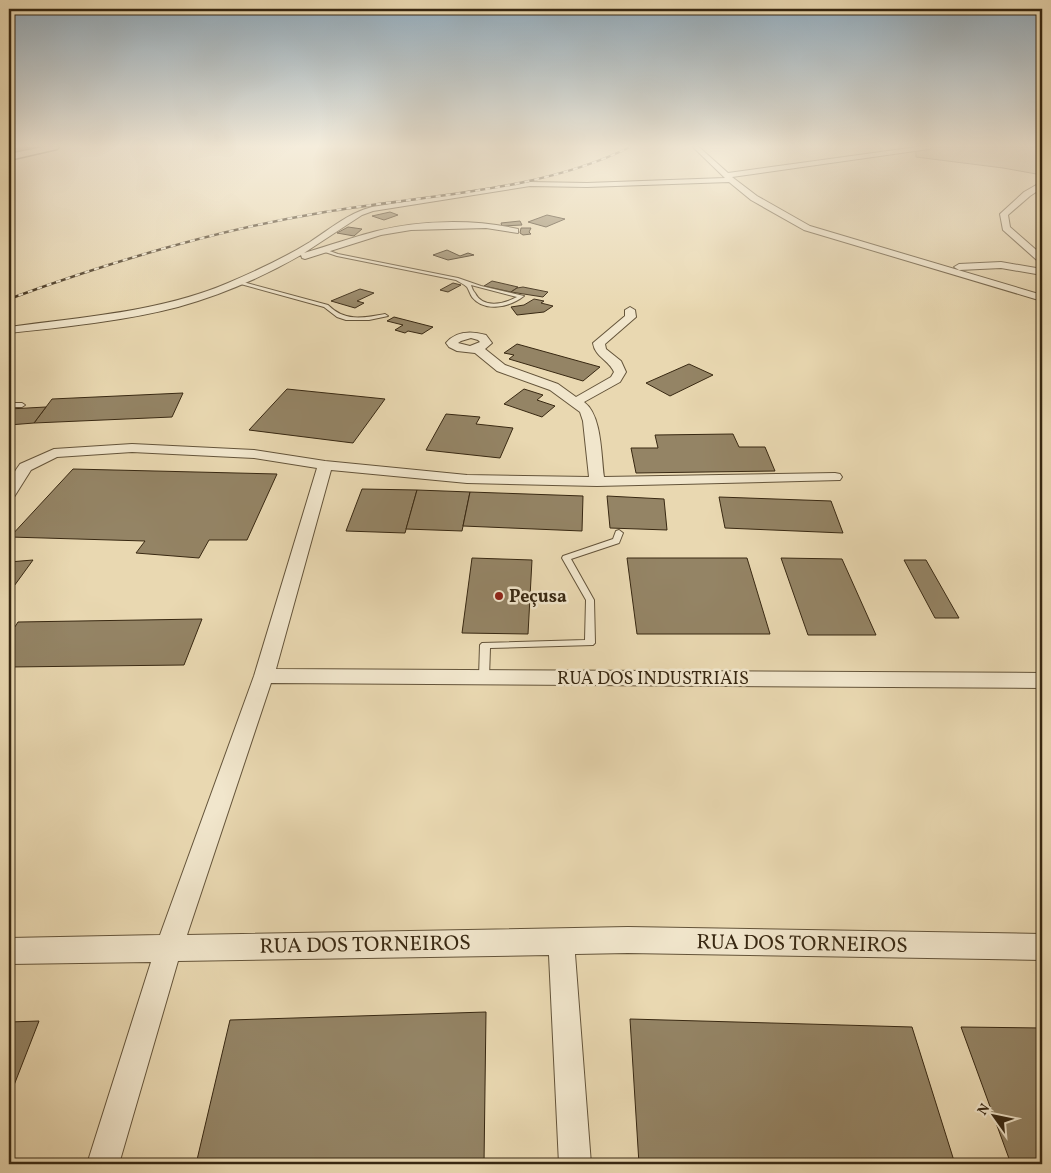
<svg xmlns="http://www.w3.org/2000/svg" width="1051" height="1173" font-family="Vollkorn,serif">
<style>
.green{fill:#cbba96;stroke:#827154}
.building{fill:#948465;stroke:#382812}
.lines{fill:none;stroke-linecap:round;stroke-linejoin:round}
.lane-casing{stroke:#64543a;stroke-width:2}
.street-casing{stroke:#64543a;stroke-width:2}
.secondary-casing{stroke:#382812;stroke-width:3}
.lane{fill:#f1e6cc;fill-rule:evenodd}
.street{fill:#f1e6cc;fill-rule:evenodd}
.secondary{fill:#f1e6cc;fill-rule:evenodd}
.rail-casing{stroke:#382812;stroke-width:2.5}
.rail{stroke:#f1e6cc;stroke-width:2;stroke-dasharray:5;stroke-linecap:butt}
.poi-dot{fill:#8f2418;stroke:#f1e6cc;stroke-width:2}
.labels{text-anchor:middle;stroke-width:5;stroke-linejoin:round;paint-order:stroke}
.poi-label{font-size:18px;font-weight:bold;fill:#382812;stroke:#f1e6cc;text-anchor:start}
.street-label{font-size:18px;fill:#382812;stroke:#f1e6cc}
.near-street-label{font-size:21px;fill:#382812;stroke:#f1e6cc}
</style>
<rect width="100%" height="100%" fill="#e9d8b1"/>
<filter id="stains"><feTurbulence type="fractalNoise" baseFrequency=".004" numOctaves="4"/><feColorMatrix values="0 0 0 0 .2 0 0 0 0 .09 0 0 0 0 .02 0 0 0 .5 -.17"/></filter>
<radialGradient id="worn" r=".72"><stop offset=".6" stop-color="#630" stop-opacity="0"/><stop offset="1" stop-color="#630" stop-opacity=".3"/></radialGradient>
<!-- green -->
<polygon class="green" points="916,147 1042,147 1042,175 1003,168 916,157"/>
<!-- building -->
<g class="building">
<polygon points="23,147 37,148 20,152 9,150"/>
<polygon points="390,212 398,215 384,220 372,216"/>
<polygon points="547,215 565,219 546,227 528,222"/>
<polygon points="520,221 522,225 502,226 501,223"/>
<polygon points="348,227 362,229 354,236 337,233"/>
<polygon points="521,228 531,228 529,232 531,234 523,235 520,233"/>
<polygon points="447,250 460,256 468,253 474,255 448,260 433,255"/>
<polygon points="492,281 518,287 511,292 484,286"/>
<polygon points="453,283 461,285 448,292 440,290"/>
<polygon points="523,287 548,292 543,297 511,292 517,288"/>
<polygon points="360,289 374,293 357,301 364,303 355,308 331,301"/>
<polygon points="534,299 544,301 541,303 553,306 544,312 517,315 511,307 524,305"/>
<polygon points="394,317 433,327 422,334 408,331 405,333 395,330 403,325 387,321"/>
<polygon points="517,344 600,367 583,381 509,359 514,355 504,353"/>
<polygon points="689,364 713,375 670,396 646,383"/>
<polygon points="287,389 385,399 353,443 249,430"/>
<polygon points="524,389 543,395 537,400 555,406 542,417 504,404"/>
<polygon points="183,393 172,417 34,423 52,399"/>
<polygon points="46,407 34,423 9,425 9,409"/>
<polygon points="446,414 480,417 476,424 513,428 500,458 426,450"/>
<polygon points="733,434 739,447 765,447 775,471 636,473 631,448 658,448 655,435"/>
<polygon points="73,469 277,474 247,540 209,540 199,558 136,553 145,541 10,537"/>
<polygon points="362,489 417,490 405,533 346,531"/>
<polygon points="417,490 470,492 462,531 406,529"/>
<polygon points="470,492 583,496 582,531 463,526"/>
<polygon points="607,496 664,499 667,530 610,528"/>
<polygon points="719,497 831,501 843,533 725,528"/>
<polygon points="472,558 532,560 528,634 462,633"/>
<polygon points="627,558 747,558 770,634 637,634"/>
<polygon points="781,558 842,559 876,635 808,635"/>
<polygon points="33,560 9,593 9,562"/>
<polygon points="904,560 926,560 959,618 935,618"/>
<polygon points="202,619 184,665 9,667 9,636 18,622"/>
<polygon points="486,1012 484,1164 196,1164 230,1020"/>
<polygon points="630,1019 912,1027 955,1164 639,1164"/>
<polygon points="39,1021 9,1098 9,1022"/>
<polygon points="961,1027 1042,1028 1042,1164 1011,1164"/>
</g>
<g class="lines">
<defs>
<g id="lane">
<path d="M 324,249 L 338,254 L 458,278 L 481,286 L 524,296 C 510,307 485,313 472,297 C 470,294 469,290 467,287 C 464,284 459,282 456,280 L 337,256 L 322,251 L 322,249 ZM 471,285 L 517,297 C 504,304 483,309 475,293 C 473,291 472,288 471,285 Z"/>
<path d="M 239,281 L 328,305 C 345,322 363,318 385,314 L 388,316 L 369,320 L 346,320 L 337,317 L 324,307 L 237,283 L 237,282 Z"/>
<polygon points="9,403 22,403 25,405 22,407 9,407"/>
<polygon points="619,530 623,533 619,543 571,559 594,600 595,643 593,645 490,648 489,677 487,680 481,680 479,677 480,645 482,643 585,640 586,600 562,558 563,556 613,539 616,531"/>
</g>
<g id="street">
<path d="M 693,147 L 699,147 L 728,173 L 917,147 L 932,147 L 929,149 L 732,177 L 757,196 L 810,226 L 1042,295 L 1042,301 L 804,230 L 751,200 L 729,182 L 587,187 L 530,186 L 373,211 L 362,215 L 304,253 C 328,246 353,237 377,231 C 420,220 475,219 518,229 L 518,233 L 486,228 L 411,230 L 381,235 L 305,259 L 302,258 L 301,255 C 263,277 221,295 178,307 C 124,321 65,327 9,333 L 9,327 C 82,317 160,312 228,283 C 256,271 284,258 310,242 C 330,229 348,213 372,207 L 530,182 L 587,183 L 725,178 Z"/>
<polygon points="1037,177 1042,177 1042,188 1030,196 1008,215 1010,227 1042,255 1042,263 1039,262 1003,230 1000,214 1024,192 1038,184"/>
<polygon points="1001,262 1042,269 1042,275 1001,268 959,270 954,267 959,264"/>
<path d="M 630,307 L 635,310 L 636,317 L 605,344 L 606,349 L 621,361 L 626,372 L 620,382 L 584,402 C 602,415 601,455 604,477 L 835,473 L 840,474 L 842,477 L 840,480 L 597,486 L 467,483 L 331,470 L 276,669 L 1042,673 L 1042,688 L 271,683 L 187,935 L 628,927 L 1042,934 L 1042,960 L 628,953 L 575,954 L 591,1164 L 559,1164 L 549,955 L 178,961 L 119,1164 L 87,1164 L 151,962 L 9,964 L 9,938 L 160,935 L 254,676 L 317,468 L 254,458 L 132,452 L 57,457 L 31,470 L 14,497 L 9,499 C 9,481 10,478 20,464 L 54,449 L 132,444 L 254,450 L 325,461 L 467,475 L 589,477 L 583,421 L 580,412 L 550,390 L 497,371 L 475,353 L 457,351 L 449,347 L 446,343 C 456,331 472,331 486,335 L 492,343 L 485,349 L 505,365 L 558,384 L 576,397 L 611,377 L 614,372 C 609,360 595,357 593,343 L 625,316 L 625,310 ZM 471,338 L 478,340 L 480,342 L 470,346 L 458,343 L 461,341 Z"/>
</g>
<polygon id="secondary" points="43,147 59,147 57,149 9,160 9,154"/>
</defs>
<!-- lane casing -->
<use href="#lane" class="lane-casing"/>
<!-- street casing -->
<use href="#street" class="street-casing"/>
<!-- secondary casing -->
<use href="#secondary" class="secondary-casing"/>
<!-- lane -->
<use href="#lane" class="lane"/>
<!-- street -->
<use href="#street" class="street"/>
<!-- secondary -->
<use href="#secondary" class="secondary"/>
<defs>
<path id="rail" d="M 9,299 C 112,261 217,230 325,212 C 424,195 540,192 630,147"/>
</defs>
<!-- rail casing -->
<use href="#rail" class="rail-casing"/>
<!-- rail -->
<use href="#rail" class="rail"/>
</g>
<!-- sky -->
<linearGradient id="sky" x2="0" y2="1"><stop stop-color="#90aabc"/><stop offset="0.47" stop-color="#f5eddc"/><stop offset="1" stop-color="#f5eddc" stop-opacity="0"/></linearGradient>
<rect width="1051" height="311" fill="url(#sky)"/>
<!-- markers -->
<circle class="poi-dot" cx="499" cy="596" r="5"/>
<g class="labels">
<!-- poi labels -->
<g class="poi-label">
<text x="509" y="602">Peçusa</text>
</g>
<!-- street labels -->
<g class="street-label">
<text x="653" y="684">RUA DOS INDUSTRIAIS</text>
</g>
<!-- near-street labels -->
<g class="near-street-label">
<text transform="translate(802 943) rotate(1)" y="7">RUA DOS TORNEIROS</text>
<text transform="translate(365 944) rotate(-1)" y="7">RUA DOS TORNEIROS</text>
</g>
</g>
<!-- margin -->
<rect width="1051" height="1173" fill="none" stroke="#e9d8b1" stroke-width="30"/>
<rect x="10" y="10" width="1031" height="1153" fill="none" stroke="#382812" stroke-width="2.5"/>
<rect x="15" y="15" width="1021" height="1143" fill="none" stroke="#382812"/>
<!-- north arrow -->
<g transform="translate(994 1116) rotate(303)" stroke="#f1e6cc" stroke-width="4" paint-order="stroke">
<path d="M0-4L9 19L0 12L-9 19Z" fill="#382812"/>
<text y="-8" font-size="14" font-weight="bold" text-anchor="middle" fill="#382812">N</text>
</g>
<rect width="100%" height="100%" filter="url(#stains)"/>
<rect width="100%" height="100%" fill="url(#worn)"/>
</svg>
